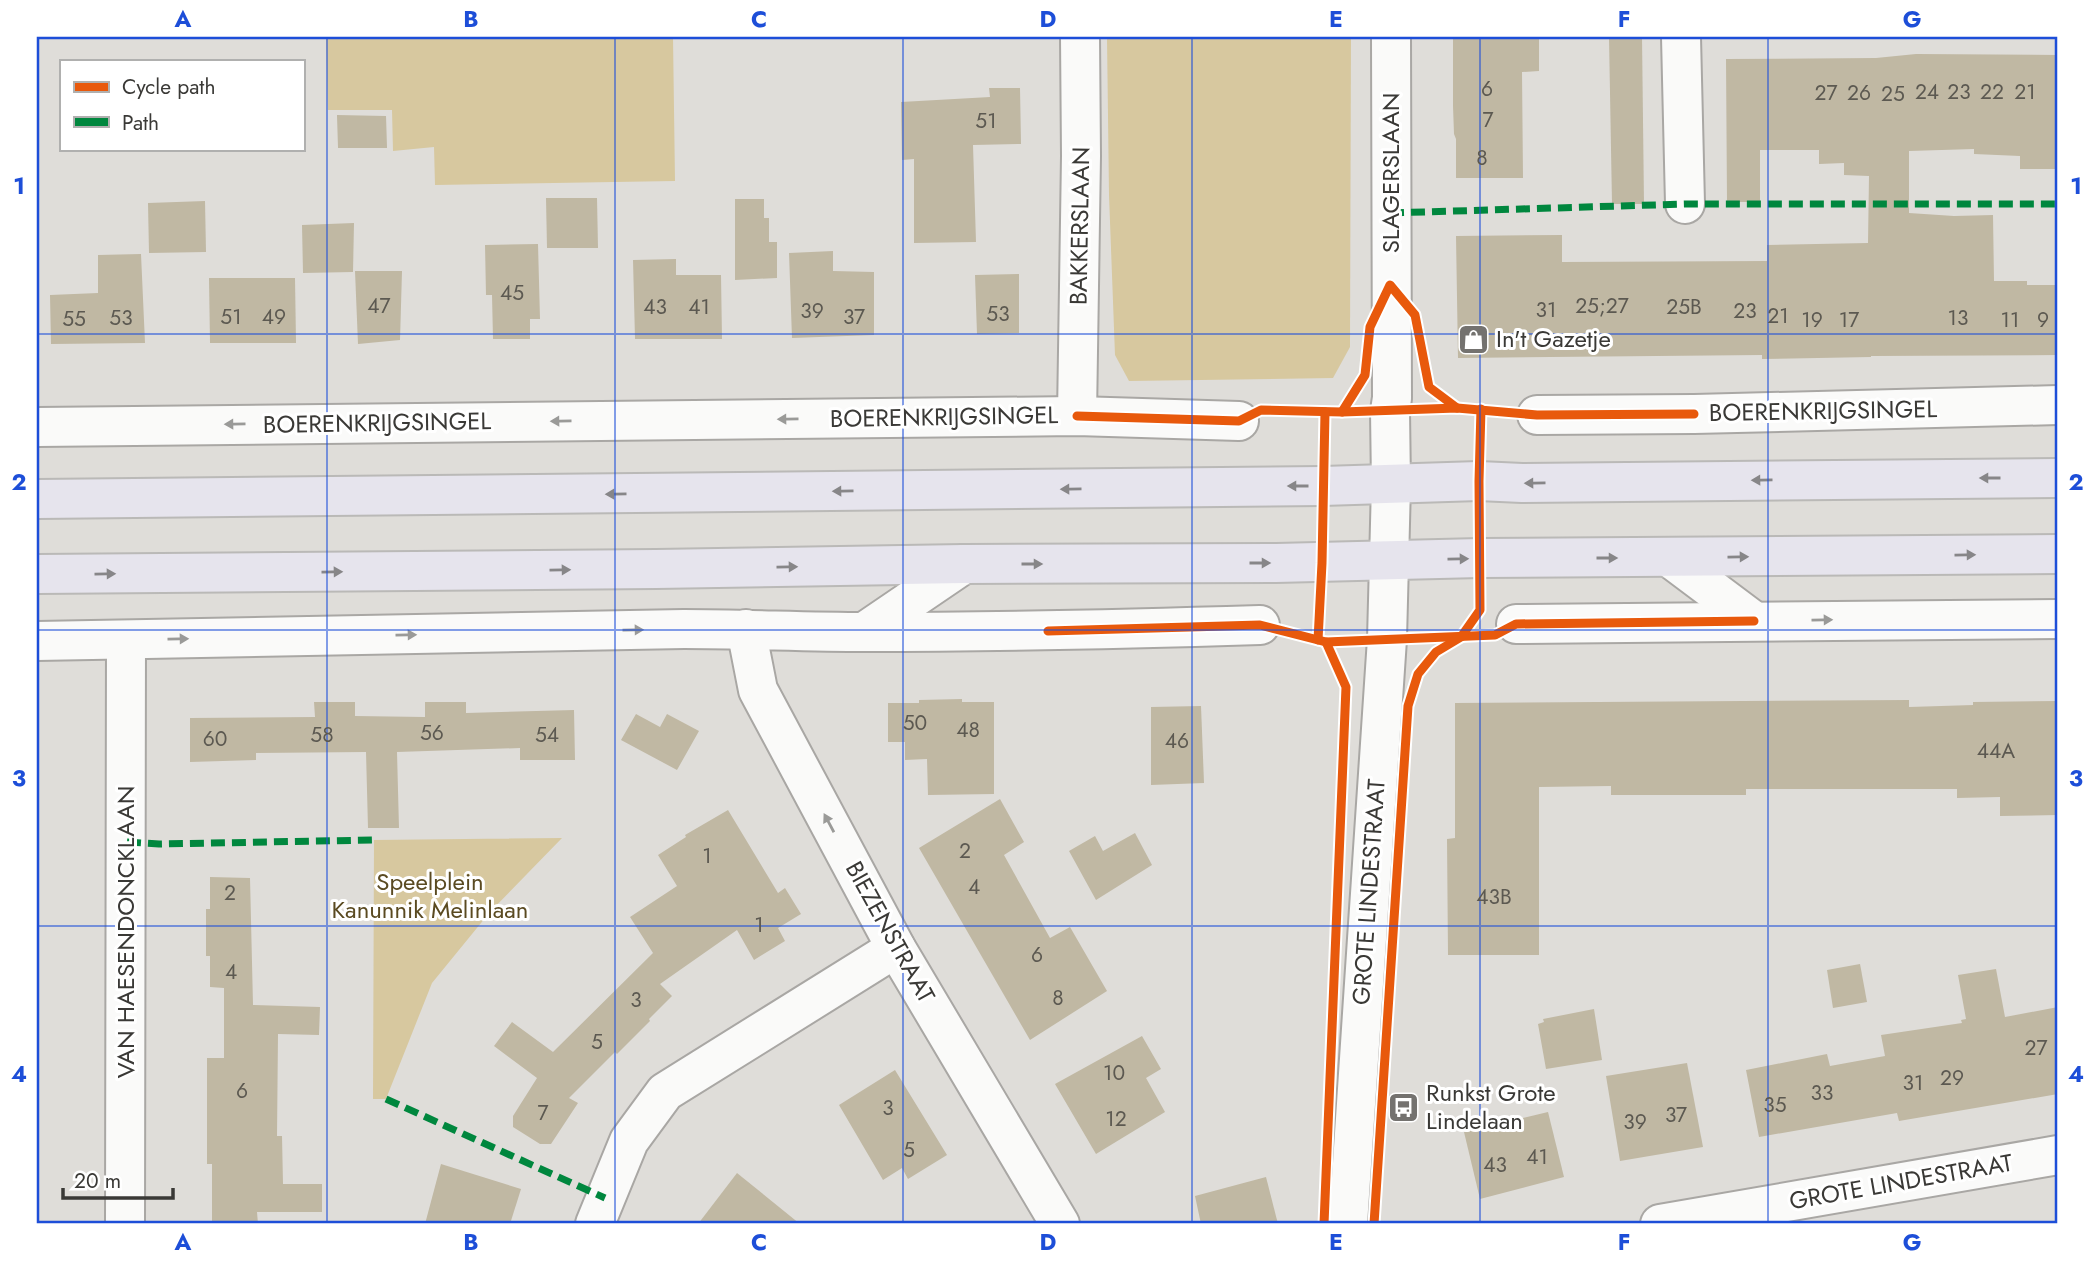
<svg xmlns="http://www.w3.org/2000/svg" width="2095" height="1261" font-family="Jost,sans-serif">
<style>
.green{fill:#d7c89f}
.building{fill:#c0b8a3}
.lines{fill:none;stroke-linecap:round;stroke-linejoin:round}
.minor-casing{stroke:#a9a7a4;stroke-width:42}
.highway-casing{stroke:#bab9b7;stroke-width:42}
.minor{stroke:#fafaf9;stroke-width:38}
.highway{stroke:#e6e4ed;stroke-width:38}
.quiet{stroke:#00873e;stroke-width:7;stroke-dasharray:14 7;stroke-linecap:butt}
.cycleway-casing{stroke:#fff;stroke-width:13}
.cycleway{stroke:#e8590c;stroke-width:9}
.oneway{fill:#9a9a98}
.oneway2{fill:#878688}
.grid{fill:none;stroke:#1d4ed8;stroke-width:2;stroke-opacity:0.55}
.labels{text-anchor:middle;stroke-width:6;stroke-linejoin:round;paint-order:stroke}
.number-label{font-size:21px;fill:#5c5951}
.street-label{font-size:24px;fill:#3a3936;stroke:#fff}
.poi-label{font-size:24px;fill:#3a3936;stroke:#fff;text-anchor:start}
.park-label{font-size:24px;fill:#5a4a21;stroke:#fff}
.neatline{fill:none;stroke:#1d4ed8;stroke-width:2.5}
.grid-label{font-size:23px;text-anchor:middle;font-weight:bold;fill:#1d4ed8}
</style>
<rect width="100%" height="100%" fill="#dfddd9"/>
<!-- green -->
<g class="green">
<polygon points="326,37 673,37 675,181 435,185 434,147 393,151 392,110 328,110"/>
<polygon points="1107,37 1351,37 1350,347 1333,378 1129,381 1115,355 1109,195"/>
<polygon points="562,838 490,912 432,983 386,1099 373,1099 374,840"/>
</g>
<!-- building -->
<g class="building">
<polygon points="1453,37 1539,37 1539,71 1522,72 1523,178 1456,178 1456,139 1454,134 1453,106"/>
<polygon points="1609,37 1642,37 1644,204 1612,204"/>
<polygon points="1916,54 2058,55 2058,169 2020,169 2020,156 1974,154 1974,149 1909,151 1909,213 1954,216 1993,215 1994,281 2027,281 2027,285 2058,285 2058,355 1871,356 1871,357 1762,359 1762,355 1458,358 1456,236 1562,235 1562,262 1767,261 1767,245 1868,243 1869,176 1844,175 1844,163 1819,164 1819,150 1760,150 1760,202 1727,202 1726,59 1876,58"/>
<polygon points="989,88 1020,88 1021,144 973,145 976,242 914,243 914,159 902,160 901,102 990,97"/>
<polygon points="337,115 386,116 387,148 338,148"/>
<polygon points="546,198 597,198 598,248 547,248"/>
<polygon points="735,199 764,199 764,218 769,218 769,242 777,242 777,278 735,280"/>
<polygon points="205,201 206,252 149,253 148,203"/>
<polygon points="354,223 353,272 303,273 302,225"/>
<polygon points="538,244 540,319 530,319 530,339 493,339 492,295 486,295 485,245"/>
<polygon points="833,251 833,271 874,272 874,335 792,338 789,253"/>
<polygon points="141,254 145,343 51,344 50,295 98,293 98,255"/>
<polygon points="676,259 676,275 721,275 722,339 635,339 633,260"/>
<polygon points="355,271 402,271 400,340 358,344"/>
<polygon points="1019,274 1019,333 977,334 975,275"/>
<polygon points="209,278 295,278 296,343 210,343"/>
<polygon points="962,699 962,702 994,702 994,794 928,795 927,759 905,760 905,742 888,742 888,703 919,703 919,700"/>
<polygon points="1909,700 1909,707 1973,705 1973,702 2058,701 2058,815 2000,816 2000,797 1957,798 1957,789 1746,789 1746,795 1611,795 1611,786 1539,787 1539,955 1448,955 1447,839 1455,838 1455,703"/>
<polygon points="314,702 355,702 355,716 425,717 425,702 466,702 466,713 574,710 575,760 520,760 520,748 397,752 399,828 368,828 366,752 256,753 256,760 190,762 190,718 315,717"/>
<polygon points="1201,706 1204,783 1151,785 1151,707"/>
<polygon points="636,714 660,727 667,714 699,731 677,770 621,740"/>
<polygon points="1000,799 1024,842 1004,855 1050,938 1070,927 1107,991 1030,1040 919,848"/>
<polygon points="728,810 778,893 785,888 801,914 778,928 785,941 754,960 737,930 660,984 672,996 649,1019 650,1021 617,1054 615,1052 569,1098 578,1103 551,1144 540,1144 513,1127 513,1116 537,1078 494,1046 512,1022 553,1052 653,953 630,917 677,886 658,855 686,837 685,835"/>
<polygon points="1135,833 1152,865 1096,900 1069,851 1095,836 1103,851"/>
<polygon points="210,877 250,878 253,1005 320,1007 319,1035 278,1034 277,1136 282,1136 283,1184 322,1184 322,1212 257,1212 258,1224 212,1224 212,1164 207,1164 207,1058 224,1058 224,988 210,987 210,956 206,956 206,909 210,909"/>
<polygon points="1860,964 1867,1002 1833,1008 1827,970"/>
<polygon points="1996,969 2005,1017 2058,1007 2058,1094 1899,1121 1897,1113 1759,1137 1746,1070 1827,1054 1830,1066 1885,1056 1881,1035 1962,1023 1961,1020 1966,1019 1958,975"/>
<polygon points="1594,1009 1602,1060 1546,1069 1538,1024 1544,1022 1543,1019"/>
<polygon points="1142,1036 1161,1069 1146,1078 1165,1112 1096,1154 1055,1084"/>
<polygon points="1687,1063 1703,1147 1620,1161 1606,1076"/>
<polygon points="895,1070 947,1155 908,1179 902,1168 883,1180 839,1105"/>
<polygon points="1548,1112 1564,1177 1480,1199 1464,1132"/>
<polygon points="441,1164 521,1189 510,1224 425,1224"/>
<polygon points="737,1173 800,1224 698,1224"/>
<polygon points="1266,1177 1278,1224 1201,1224 1195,1196"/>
</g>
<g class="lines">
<defs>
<g id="minor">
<polyline points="1681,37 1685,204"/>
<polyline points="1537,415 1694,414 2058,405"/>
<polyline points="1077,416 1081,156 1080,37"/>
<polyline points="37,427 1077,416 1239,421"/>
<polyline points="1670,558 1754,621"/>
<polyline points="1516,624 2058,619"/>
<polyline points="746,629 758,690 896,948 1060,1224"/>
<polyline points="864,632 964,564"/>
<path d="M 37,641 L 684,629 C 744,629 805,632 865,632 C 997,632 1129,629 1260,625"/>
<polyline points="125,1224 126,640"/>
<polyline points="595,1224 629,1141 665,1092 896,948"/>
<polyline points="1348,1224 1387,639 1391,485 1390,411 1392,398 1391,37"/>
<polyline points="1660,1224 2058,1155"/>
</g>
<g id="highway">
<polyline points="37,499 1323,486 1479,481 1522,483 2058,478"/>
<polyline points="37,574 656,569 964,564 1276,563 1480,558 2058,554"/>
</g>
</defs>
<!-- minor casing -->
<use href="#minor" class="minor-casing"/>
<!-- highway casing -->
<use href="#highway" class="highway-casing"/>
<!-- minor -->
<use href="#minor" class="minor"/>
<!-- highway -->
<use href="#highway" class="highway"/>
<!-- quiet -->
<g class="quiet">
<polyline points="1390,213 1685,204 2058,204"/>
<polyline points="127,842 159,844 374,840"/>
<polyline points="386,1099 605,1198"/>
</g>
<defs>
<g id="cycleway">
<polyline points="1342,412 1365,375 1370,327 1390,285 1415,315 1429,387 1457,408"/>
<polyline points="1077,416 1239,421 1261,410 1342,412 1457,408 1537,415 1694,414"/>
<polyline points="1048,631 1260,625 1326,642 1495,635 1516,624 1754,621"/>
<polyline points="1318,640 1322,563 1325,412"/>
<polyline points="1324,1224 1346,687 1326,642"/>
<polyline points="1374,1224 1408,706 1418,674 1436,652 1461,637 1480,610 1479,481 1481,409"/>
</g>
</defs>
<!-- cycleway casing -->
<use href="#cycleway" class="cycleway-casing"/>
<!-- cycleway -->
<use href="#cycleway" class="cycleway"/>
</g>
<!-- one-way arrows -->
<defs><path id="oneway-solid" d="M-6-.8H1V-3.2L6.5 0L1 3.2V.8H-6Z" transform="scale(1.75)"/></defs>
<g class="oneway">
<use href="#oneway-solid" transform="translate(788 419) rotate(179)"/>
<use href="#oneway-solid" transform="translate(561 421) rotate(179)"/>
<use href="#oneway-solid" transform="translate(235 424) rotate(179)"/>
<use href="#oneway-solid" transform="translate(1822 620) rotate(-1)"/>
<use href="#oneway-solid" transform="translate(633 630) rotate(-1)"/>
<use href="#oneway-solid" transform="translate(406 635) rotate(-1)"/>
<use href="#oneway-solid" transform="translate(178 639) rotate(-1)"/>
<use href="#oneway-solid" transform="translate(829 823) rotate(-118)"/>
</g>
<g class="oneway2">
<use href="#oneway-solid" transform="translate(1990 478) rotate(180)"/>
<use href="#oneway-solid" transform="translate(1762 480) rotate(179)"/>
<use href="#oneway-solid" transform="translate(1535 483) rotate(179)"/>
<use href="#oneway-solid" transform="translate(1298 486) rotate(180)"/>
<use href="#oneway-solid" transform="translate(1071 489) rotate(179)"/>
<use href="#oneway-solid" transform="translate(843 491) rotate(179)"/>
<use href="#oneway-solid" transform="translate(616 494) rotate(179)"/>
<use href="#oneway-solid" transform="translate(1965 555) rotate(-1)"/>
<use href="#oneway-solid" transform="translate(1738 557) rotate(-1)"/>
<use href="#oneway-solid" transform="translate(1607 558)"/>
<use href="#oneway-solid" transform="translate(1458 559) rotate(-1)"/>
<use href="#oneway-solid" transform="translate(1260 563)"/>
<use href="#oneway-solid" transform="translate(1032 564)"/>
<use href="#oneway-solid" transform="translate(787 567) rotate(-1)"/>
<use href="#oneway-solid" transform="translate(560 570) rotate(-1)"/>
<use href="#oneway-solid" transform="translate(332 572) rotate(-1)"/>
<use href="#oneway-solid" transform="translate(105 574) rotate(-1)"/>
</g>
<!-- grid -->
<path class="grid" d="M 327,37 L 327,1224M 615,37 L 615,1224M 903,37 L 903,1224M 1192,37 L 1192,1224M 1480,37 L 1480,1224M 1768,37 L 1768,1224M 37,334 L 2058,334M 37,630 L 2058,630M 37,926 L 2058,926"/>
<!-- icons -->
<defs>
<symbol id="shop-square" viewBox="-11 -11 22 22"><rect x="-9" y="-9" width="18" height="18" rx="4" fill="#74726f" stroke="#fff"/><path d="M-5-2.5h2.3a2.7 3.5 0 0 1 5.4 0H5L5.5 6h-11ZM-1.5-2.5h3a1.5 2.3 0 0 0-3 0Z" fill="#fff"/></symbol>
<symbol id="bus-square" viewBox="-11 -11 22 22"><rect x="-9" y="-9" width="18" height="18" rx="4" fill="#74726f" stroke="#fff"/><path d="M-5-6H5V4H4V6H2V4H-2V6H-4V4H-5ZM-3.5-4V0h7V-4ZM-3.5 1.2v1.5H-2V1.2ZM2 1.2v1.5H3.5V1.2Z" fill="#fff"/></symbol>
</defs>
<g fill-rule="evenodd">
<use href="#shop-square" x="1456" y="322" width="35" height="35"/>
<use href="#bus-square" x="1386" y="1090" width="35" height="35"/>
</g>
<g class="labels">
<!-- number labels -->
<g class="number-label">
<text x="1487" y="96">6</text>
<text x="1927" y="99">24</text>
<text x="1959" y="99">23</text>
<text x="1992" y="99">22</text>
<text x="2025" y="99">21</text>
<text x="1826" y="100">27</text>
<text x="1859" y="100">26</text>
<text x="1893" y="101">25</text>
<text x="1488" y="127">7</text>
<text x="986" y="128">51</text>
<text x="1482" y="165">8</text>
<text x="512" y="300">45</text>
<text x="379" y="313">47</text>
<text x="1602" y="313">25;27</text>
<text x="655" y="314">43</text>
<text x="699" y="314">41</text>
<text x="1684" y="314">25B</text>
<text x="1546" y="317">31</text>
<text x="812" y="318">39</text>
<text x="1745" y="318">23</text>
<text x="998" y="321">53</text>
<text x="1778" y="323">21</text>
<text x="231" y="324">51</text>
<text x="274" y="324">49</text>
<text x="854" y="324">37</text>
<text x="121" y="325">53</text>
<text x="1958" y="325">13</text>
<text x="74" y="326">55</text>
<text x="1812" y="327">19</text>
<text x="1849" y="327">17</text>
<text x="2010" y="327">11</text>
<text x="2043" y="327">9</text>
<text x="915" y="730">50</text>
<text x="968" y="737">48</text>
<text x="432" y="740">56</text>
<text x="322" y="742">58</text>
<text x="547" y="742">54</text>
<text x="215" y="746">60</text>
<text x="1177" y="748">46</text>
<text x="1996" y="758">44A</text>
<text x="965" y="858">2</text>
<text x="707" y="863">1</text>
<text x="974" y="894">4</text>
<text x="230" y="900">2</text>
<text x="1494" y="904">43B</text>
<text x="759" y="932">1</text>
<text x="1037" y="962">6</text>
<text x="231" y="979">4</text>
<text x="1058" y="1005">8</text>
<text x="636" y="1007">3</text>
<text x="597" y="1049">5</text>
<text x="2036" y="1055">27</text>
<text x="1114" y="1080">10</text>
<text x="1952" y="1085">29</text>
<text x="1913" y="1090">31</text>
<text x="242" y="1098">6</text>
<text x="1822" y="1100">33</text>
<text x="1775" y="1112">35</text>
<text x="888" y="1115">3</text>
<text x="543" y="1120">7</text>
<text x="1676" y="1122">37</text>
<text x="1116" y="1126">12</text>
<text x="1635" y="1129">39</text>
<text x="909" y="1157">5</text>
<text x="1537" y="1164">41</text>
<text x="1495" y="1172">43</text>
</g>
<!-- street labels -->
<g class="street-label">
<text transform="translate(1391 173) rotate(-90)" y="8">SLAGERSLAAN</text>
<text transform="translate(1080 226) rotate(-89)" y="8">BAKKERSLAAN</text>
<text transform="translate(1823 411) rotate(-1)" y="8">BOERENKRIJGSINGEL</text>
<text transform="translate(944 417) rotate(-1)" y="8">BOERENKRIJGSINGEL</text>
<text transform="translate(377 423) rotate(-1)" y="8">BOERENKRIJGSINGEL</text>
<text transform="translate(1369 892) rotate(-86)" y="8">GROTE LINDESTRAAT</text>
<text transform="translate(126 932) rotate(-90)" y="8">VAN HAESENDONCKLAAN</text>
<text transform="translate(890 932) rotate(61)" y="8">BIEZENSTRAAT</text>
<text transform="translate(1901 1182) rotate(-10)" y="8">GROTE LINDESTRAAT</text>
</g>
<!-- poi labels -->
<g class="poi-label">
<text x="1496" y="347">In't Gazetje</text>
<text x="1426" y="1101">Runkst Grote<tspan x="1426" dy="28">Lindelaan</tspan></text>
</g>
<!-- park labels -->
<g class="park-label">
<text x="430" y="890">Speelplein<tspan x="430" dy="28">Kanunnik Melinlaan</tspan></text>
</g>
</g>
<!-- border -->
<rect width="2095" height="1261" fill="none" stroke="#ffffff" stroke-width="77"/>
<!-- legend -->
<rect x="60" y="60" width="245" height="91" fill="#ffffff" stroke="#b0b0af" stroke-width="2"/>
<rect x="74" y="82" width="35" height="10" fill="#e8590c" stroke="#b0b0af" stroke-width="2"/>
<text x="122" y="94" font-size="21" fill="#3a3936">Cycle path</text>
<rect x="74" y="117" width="35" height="10" fill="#00873e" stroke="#b0b0af" stroke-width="2"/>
<text x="122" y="130" font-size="21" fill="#3a3936">Path</text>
<!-- scale -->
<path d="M63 1188v10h110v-10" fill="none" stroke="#3a3936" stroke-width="3.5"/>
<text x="74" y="1188" font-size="21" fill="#3a3936" stroke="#ffffff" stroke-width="5" paint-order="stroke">20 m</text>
<rect x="38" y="38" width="2018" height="1184" class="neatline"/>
<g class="grid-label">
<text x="183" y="27">A</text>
<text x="471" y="27">B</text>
<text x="759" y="27">C</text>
<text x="1048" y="27">D</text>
<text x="1336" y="27">E</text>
<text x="1624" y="27">F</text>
<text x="1912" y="27">G</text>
<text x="19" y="194">1</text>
<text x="2076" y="194">1</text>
<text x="19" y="490">2</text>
<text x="2076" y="490">2</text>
<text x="19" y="786">3</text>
<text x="2076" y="786">3</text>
<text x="19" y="1082">4</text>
<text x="2076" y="1082">4</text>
<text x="183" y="1250">A</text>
<text x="471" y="1250">B</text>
<text x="759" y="1250">C</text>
<text x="1048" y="1250">D</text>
<text x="1336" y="1250">E</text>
<text x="1624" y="1250">F</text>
<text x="1912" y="1250">G</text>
</g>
</svg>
